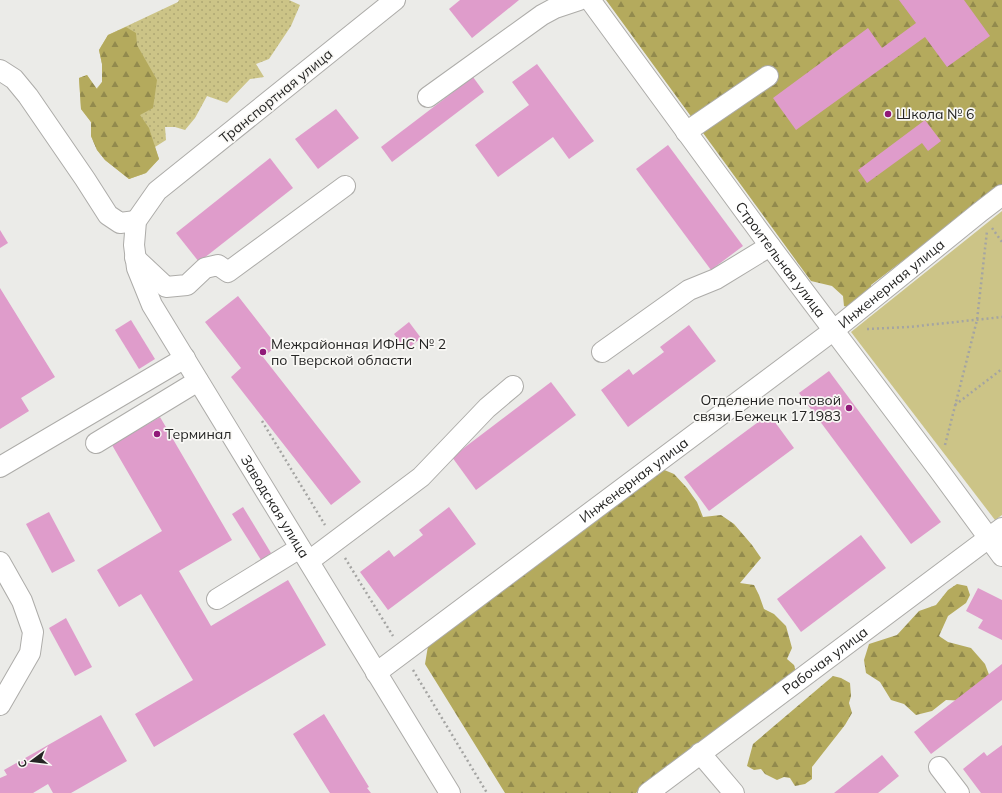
<svg xmlns="http://www.w3.org/2000/svg" width="1002" height="793" font-family="Mulish,sans-serif">
<style>
.grass{fill:url(#grass-dots)}
.forest{fill:url(#forest-firs)}
.park{fill:#ccc487}
.building{fill:#df9ccb}
.lines{fill:none;stroke-linecap:round;stroke-linejoin:round}
.minor-casing{stroke:#adaca9;stroke-width:22}
.path{stroke:#a4a4a2;stroke-width:2.5;stroke-dasharray:2 3;stroke-linecap:butt}
.minor{stroke:#fff;stroke-width:20}
.poi-dot{fill:#901978;stroke:#f9f8f5;stroke-width:1.5}
.labels{text-anchor:middle;stroke-width:3.5;stroke-linejoin:round;paint-order:stroke}
.street-label{font-size:14px;fill:#252524;stroke:#f9f8f5}
.poi-label{font-size:14px;fill:#252524;stroke:#f9f8f5;text-anchor:start}
</style>
<defs>
<pattern id="grass-dots" width="8" height="8" patternUnits="userSpaceOnUse"><rect width="8" height="8" fill="#ccc487"/><path d="M2 2h.1M6 6h.1" fill="none" stroke="#afa874" stroke-width="1.8" stroke-linecap="round"/></pattern>
<pattern id="forest-firs" width="22" height="20" patternUnits="userSpaceOnUse"><rect width="22" height="20" fill="#b4aa5d"/><path d="M5 1l3.5 6h-7zM16 11l3.5 6h-7z" fill="#928a4d"/></pattern>
</defs>
<rect width="100%" height="100%" fill="#ebebe8"/>
<!-- grass -->
<polygon class="grass" points="179,0 289,0 300,5 291,26 269,59 256,64 264,77 250,79 227,103 207,96 195,118 185,130 175,127 165,127 166,140 155,147 159,159 146,173 129,179 105,160 97,150 91,136 91,122 81,109 79,78 87,75 96,89 102,82 102,64 99,50 108,35 178,2"/>
<!-- forest -->
<g class="forest">
<polygon points="606,0 1002,0 1002,185 871,285 871,294 854,309 844,306 843,296 832,286 811,281"/>
<polygon points="126,27 136,33 137,45 157,80 153,108 140,115 149,128 159,159 146,173 129,179 105,160 97,150 91,136 91,122 81,109 79,78 87,75 97,89 102,82 102,64 99,50 108,35"/>
<polygon points="662,469 674,474 687,488 697,502 703,517 721,515 734,524 752,545 761,558 740,583 754,585 759,595 764,609 774,614 786,626 792,648 787,659 794,665 796,672 636,793 505,793 425,664 428,646"/>
<polygon points="957,584 967,586 970,595 966,603 948,616 939,636 948,642 971,648 985,664 991,680 969,701 946,700 932,711 916,715 904,704 891,700 880,682 866,673 864,660 869,644 897,635 919,611 936,605 948,590"/>
<polygon points="833,676 841,678 850,683 851,696 849,703 852,713 845,725 812,767 812,779 805,784 795,786 790,778 784,777 777,780 765,774 761,769 754,770 747,766 753,744"/>
</g>
<!-- park -->
<polygon class="park" points="1002,211 1002,515 995,520 851,332"/>
<!-- building -->
<g class="building">
<polygon points="460,0 519,0 472,38 449,9"/>
<polygon points="899,0 964,0 990,36 947,67 925,37 796,130 773,98 868,28 882,48 916,23"/>
<polygon points="537,64 594,141 569,159 553,137 498,177 475,145 529,105 512,82"/>
<polygon points="473,77 484,92 392,162 381,147"/>
<polygon points="336,109 359,138 318,169 295,139"/>
<polygon points="925,120 941,141 928,151 922,143 867,183 858,170"/>
<polygon points="668,145 743,246 711,270 636,169"/>
<polygon points="270,158 293,188 199,262 176,233"/>
<polygon points="0,230 8,243 0,248"/>
<polygon points="0,288 55,377 21,398 29,411 0,429"/>
<polygon points="238,296 277,346 263,357 361,482 331,505 231,377 241,368 205,322"/>
<polygon points="131,320 155,359 139,369 115,330"/>
<polygon points="409,322 421,338 406,350 394,334"/>
<polygon points="689,325 716,361 628,427 601,390 629,369 633,375 664,352 660,347"/>
<polygon points="829,371 941,522 911,544 799,393"/>
<polygon points="551,382 576,415 476,490 452,457"/>
<polygon points="769,414 794,448 709,511 684,477"/>
<polygon points="160,417 232,540 179,571 211,626 288,580 326,645 154,747 135,714 193,680 141,594 119,607 97,570 162,531 112,445"/>
<polygon points="243,507 271,553 261,560 232,514"/>
<polygon points="449,507 476,544 388,610 360,572 389,550 394,557 423,535 419,530"/>
<polygon points="49,512 75,561 52,573 26,524"/>
<polygon points="861,535 886,568 801,632 777,599"/>
<polygon points="978,588 1002,600 1002,640 978,628 983,620 966,611"/>
<polygon points="66,618 92,667 75,676 49,628"/>
<polygon points="1002,664 1002,700 931,754 914,732"/>
<polygon points="324,714 369,787 367,788 371,793 330,793 293,734"/>
<polygon points="101,715 127,761 71,793 53,793 48,784 33,793 0,793 0,778 7,775 4,770"/>
<polygon points="1002,745 1002,793 981,793 963,769 984,752 987,756"/>
<polygon points="882,755 899,776 878,793 834,793"/>
</g>
<g class="lines">
<defs>
<g id="minor">
<path id="s1" d="M 395,0 L 157,191 L 136,221 L 134,245 L 137,268 L 152,305 L 450,793"/>
<path id="s2" d="M 590,0 L 770,246 L 938,469 L 1002,556"/>
<polyline points="0,70 14,79 28,96 85,179 108,215 120,223 136,221"/>
<polyline points="428,97 542,15 555,8 579,0"/>
<polyline points="686,132 768,76"/>
<polyline points="135,258 166,287 187,285 205,268 218,265 228,272 345,186"/>
<polyline points="602,352 689,290 716,279 770,246"/>
<polyline points="96,443 198,381"/>
<polyline points="0,467 185,358"/>
<polyline points="309,561 421,477 487,408 513,386"/>
<polyline points="0,562 22,601 33,632 30,653 0,705"/>
<polyline points="217,599 300,548"/>
<path id="s3" d="M 376,673 L 834,330 L 980,212 L 1002,195"/>
<polyline points="700,753 734,793"/>
<polyline points="939,767 959,793"/>
<path id="s4" d="M 648,793 L 1002,528"/>
</g>
</defs>
<!-- minor casing -->
<use href="#minor" class="minor-casing"/>
<!-- path -->
<g class="path">
<polyline points="992,228 1002,242"/>
<polyline points="867,329 909,327 1002,317"/>
<polyline points="955,405 1002,369"/>
<polyline points="262,421 325,525"/>
<polyline points="945,445 977,320 987,231"/>
<polyline points="345,558 393,636"/>
<polyline points="413,670 487,793"/>
</g>
<!-- minor -->
<use href="#minor" class="minor"/>
</g>
<!-- markers -->
<g class="poi-dot">
<circle cx="888" cy="114" r="4"/>
<circle cx="263" cy="352" r="4"/>
<circle cx="849" cy="408" r="4"/>
<circle cx="157" cy="434" r="4"/>
</g>
<g class="labels">
<!-- street labels -->
<g class="street-label">
<text transform="translate(276 96) rotate(-39)" y="5">Транспортная улица</text>
<text dy="5" stroke="none"><textPath href="#s2" startOffset="322">Строительная улица</textPath></text>
<text dy="5" stroke="none"><textPath href="#s3" startOffset="646">Инженерная улица</textPath></text>
<text dy="5" stroke="none"><textPath href="#s3" startOffset="322">Инженерная улица</textPath></text>
<text dy="5" stroke="none"><textPath href="#s1" startOffset="665">Заводская улица</textPath></text>
<text dy="5" stroke="none"><textPath href="#s4" startOffset="221">Рабочая улица</textPath></text>
</g>
<!-- poi labels -->
<g class="poi-label">
<text x="896" y="119">Школа № 6</text>
<text x="271" y="349">Межрайонная ИФНС № 2<tspan x="271" dy="16">по Тверской области</tspan></text>
<text x="841" y="405" text-anchor="end">Отделение почтовой<tspan x="841" dy="16">связи Бежецк 171983</tspan></text>
<text x="165" y="439">Терминал</text>
</g>
</g>
<!-- north arrow -->
<g transform="translate(32 761) rotate(255)" stroke="#f9f8f5" stroke-width="3" paint-order="stroke">
<path d="M0-3L7 15L0 10L-7 15Z" fill="#252524"/>
<text y="-6" font-size="11" font-weight="bold" text-anchor="middle" fill="#252524">С</text>
</g>
</svg>
